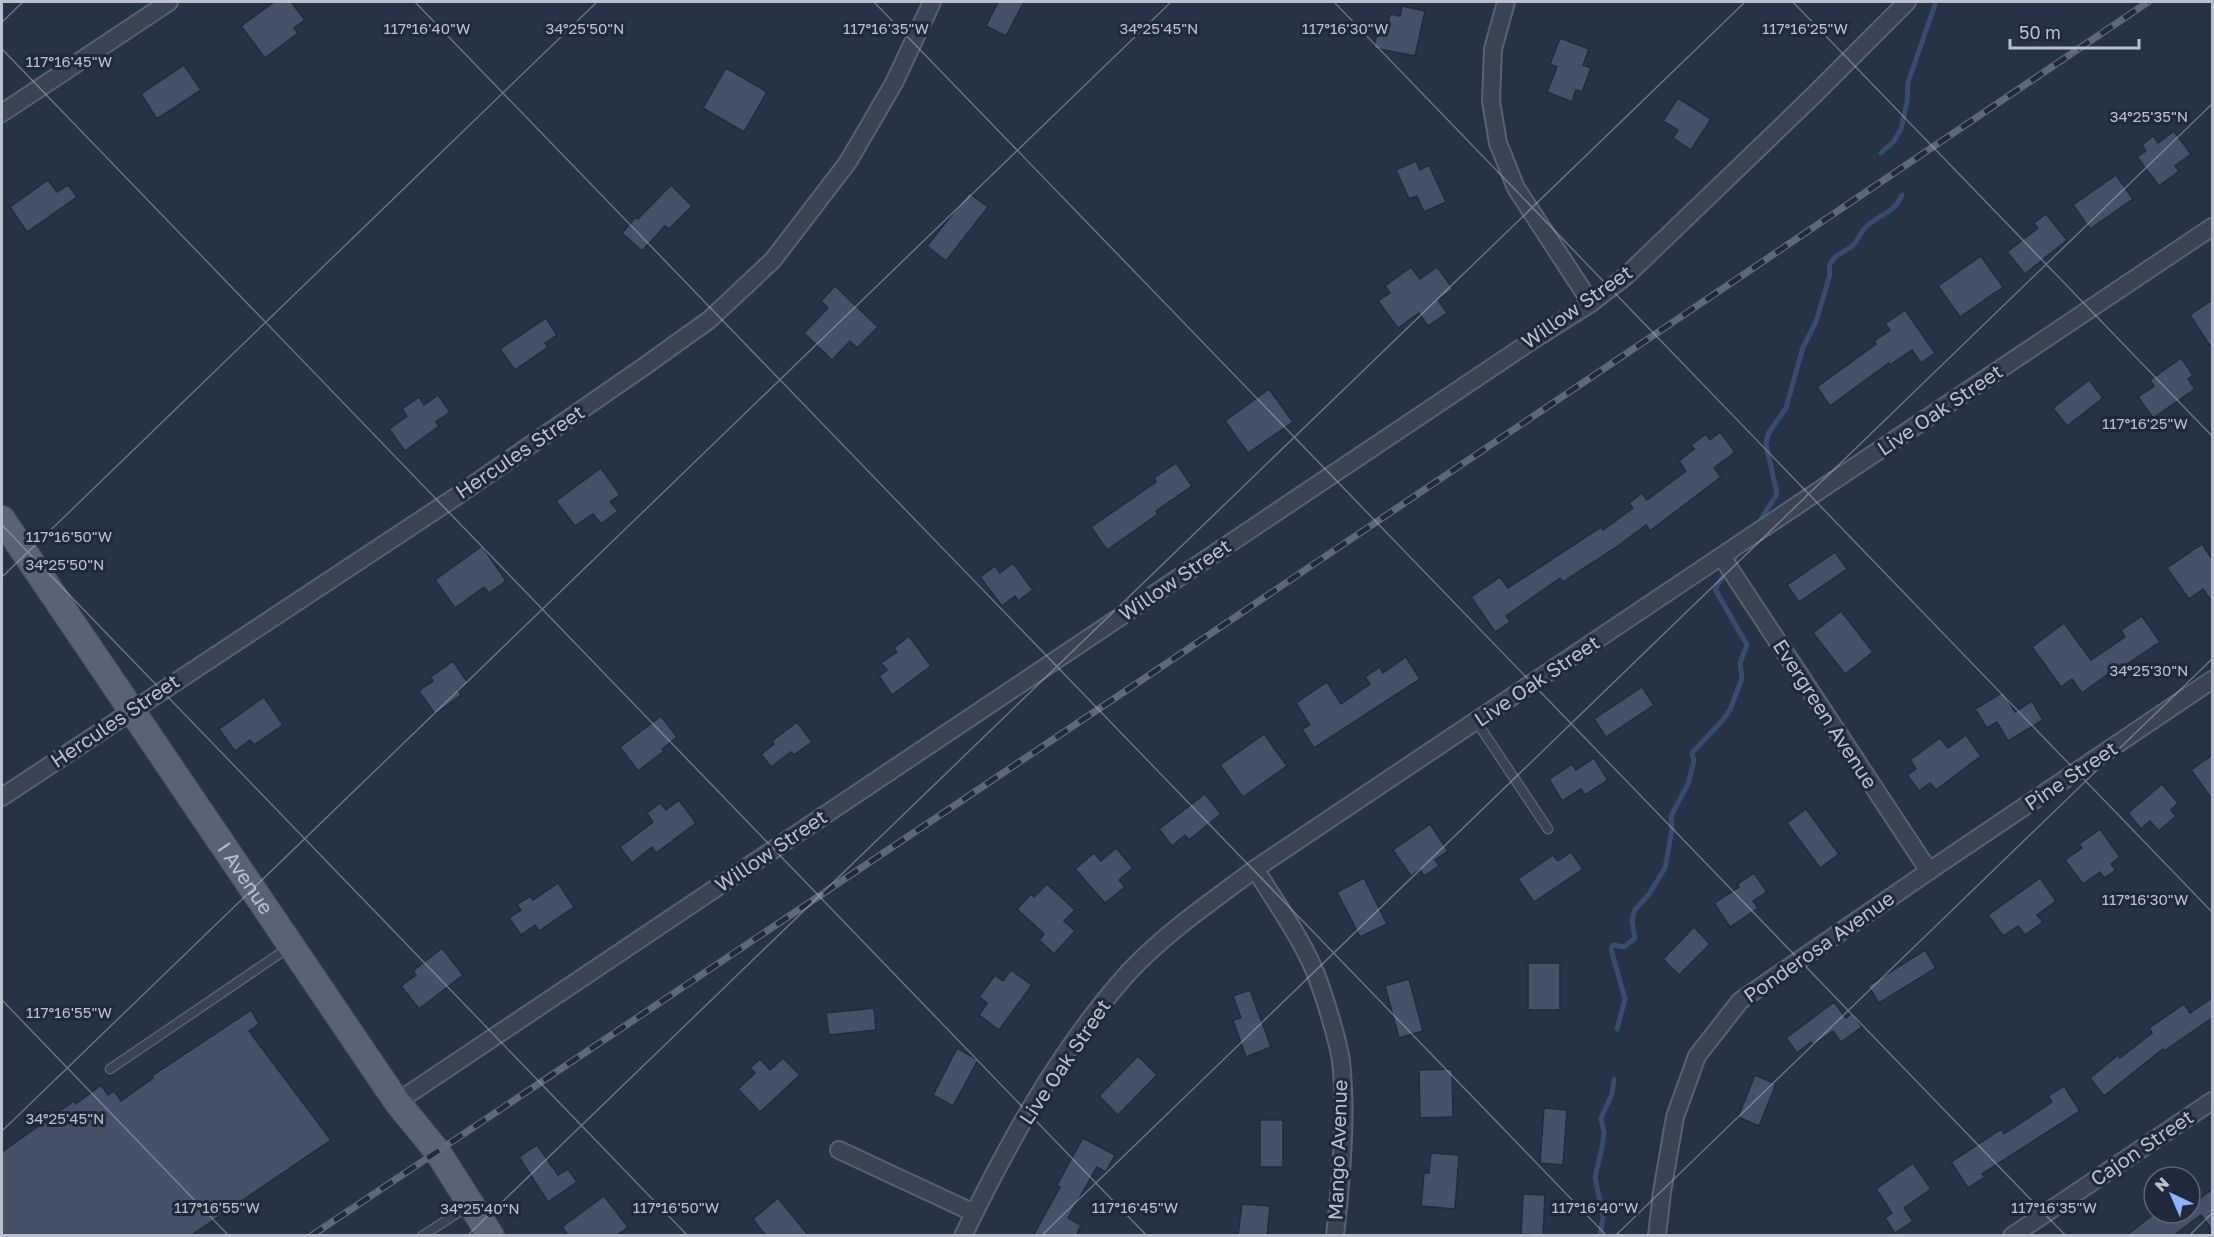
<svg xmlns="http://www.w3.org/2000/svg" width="2214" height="1237" font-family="'Golos Text',sans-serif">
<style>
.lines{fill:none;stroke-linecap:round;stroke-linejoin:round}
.stream{stroke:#394b6e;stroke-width:5}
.building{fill:#455168;stroke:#212b3d;stroke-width:1.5}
.lane-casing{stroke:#5a6272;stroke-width:11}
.street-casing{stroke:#5a6272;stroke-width:20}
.primary-casing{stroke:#454d5e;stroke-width:28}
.lane{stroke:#3b4455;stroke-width:8}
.street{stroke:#3b4455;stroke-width:16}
.primary{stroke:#596375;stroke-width:26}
.rail-casing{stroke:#5d687c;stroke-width:7}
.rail{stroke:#1f293b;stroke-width:4.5;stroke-dasharray:14;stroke-linecap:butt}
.ticks{fill:none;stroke:#b9c0ce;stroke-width:1.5;stroke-opacity:0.45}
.labels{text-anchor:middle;stroke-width:6;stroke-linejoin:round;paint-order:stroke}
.street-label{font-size:20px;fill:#b9c0ce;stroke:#1f293b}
.ticks-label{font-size:15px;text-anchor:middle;fill:#b9c0ce;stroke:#1f293b;stroke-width:6;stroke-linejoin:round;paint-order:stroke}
</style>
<rect width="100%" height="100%" fill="#263246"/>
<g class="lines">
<!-- stream -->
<g class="stream">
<polyline points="1881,153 1894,141 1901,129 1907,102 1908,82 1936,2"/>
<path d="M 1758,524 L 1777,494 L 1766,444 L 1768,434 L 1786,408 L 1803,347 L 1816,322 L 1830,274 C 1826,259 1840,254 1851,247 C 1857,243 1859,234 1865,228 C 1878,214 1894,214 1902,195"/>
<polyline points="1617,1029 1625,999 1611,949 1613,945 1624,947 1635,938 1632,922 1634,911 1649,894 1665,868 1672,830 1671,816 1688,784 1694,761 1692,753 1722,721 1730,710 1742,678 1740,663 1747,645 1715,589 1739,552"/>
<polyline points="1600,1236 1603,1217 1595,1177 1602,1148 1604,1133 1601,1118 1612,1094 1614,1079"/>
</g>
</g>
<!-- building -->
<g class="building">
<polygon points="274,2 291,2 305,20 294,28 298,33 265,58 241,26"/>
<polygon points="998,2 1024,2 1006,36 986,26"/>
<polygon points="1402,6 1425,11 1415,56 1374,48 1377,33 1386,34 1390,14 1400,16"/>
<polygon points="1560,38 1589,49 1583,65 1591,68 1582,92 1576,90 1572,102 1547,92 1557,67 1550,64"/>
<polygon points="184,65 201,90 157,119 141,94"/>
<polygon points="726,68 767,92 744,132 703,108"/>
<polygon points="1678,98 1711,119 1691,150 1673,138 1678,130 1663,121"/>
<polygon points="2174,131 2191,154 2175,166 2179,171 2159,186 2137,157 2146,151 2142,145 2153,136 2158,143"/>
<polygon points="1416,161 1420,170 1429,165 1446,202 1424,212 1417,196 1409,199 1396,170"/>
<polygon points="2116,175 2133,199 2090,229 2073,205"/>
<polygon points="48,180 57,192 68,185 77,197 27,232 10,207"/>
<polygon points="671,185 692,206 669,229 665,226 642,251 622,233 636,217 638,219"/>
<polygon points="969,193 988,207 946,261 927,246"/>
<polygon points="2046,214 2067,240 2025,274 2007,252 2038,228 2034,223"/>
<polygon points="1981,256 2003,287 1960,317 1938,286"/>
<polygon points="1411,267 1420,279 1437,267 1453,289 1438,300 1447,313 1428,326 1419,313 1398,328 1378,301 1390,293 1385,286"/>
<polygon points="835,286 878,327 857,348 850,341 832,360 804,333 828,308 821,301"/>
<polygon points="2212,300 2212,349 2190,315"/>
<polygon points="1905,310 1935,353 1921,363 1912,350 1890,365 1889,363 1830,406 1817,387 1876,344 1874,341 1890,330 1885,324"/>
<polygon points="546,318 557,335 545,343 548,347 515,370 500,349"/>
<polygon points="2181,358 2193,375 2188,379 2195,389 2153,418 2138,397 2154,386 2150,380"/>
<polygon points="2089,380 2103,398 2067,426 2053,408"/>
<polygon points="1269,389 1293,422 1248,453 1225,421"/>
<polygon points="438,395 450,412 436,422 439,426 405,451 389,429 407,416 402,409 419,397 424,405"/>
<polygon points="1720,432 1735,452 1714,468 1721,477 1650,531 1646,525 1615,548 1563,582 1560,578 1506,616 1510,622 1495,632 1471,597 1500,577 1508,588 1601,527 1603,530 1633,508 1629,503 1642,493 1647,500 1686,471 1679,461 1694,449 1691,445 1706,434 1710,440"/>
<polygon points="1176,463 1192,486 1156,511 1158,514 1107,550 1091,527 1156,482 1154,478"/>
<polygon points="601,468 620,495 610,502 618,511 601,524 593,514 575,526 556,501"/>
<polygon points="2202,544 2212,559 2212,602 2203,589 2189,599 2167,568"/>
<polygon points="482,546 506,581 489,593 484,587 455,608 435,580"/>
<polygon points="1835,552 1847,569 1799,602 1787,585"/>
<polygon points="1013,563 1033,590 1018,601 1015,596 1002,606 980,577 995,566 1000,573"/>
<polygon points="1841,611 1873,652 1845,674 1813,633"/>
<polygon points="2142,616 2160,642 2124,666 2122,664 2082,693 2072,679 2061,687 2032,647 2064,623 2091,660 2125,637 2121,630"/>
<polygon points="909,636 931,666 892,695 879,676 887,670 881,663 897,652 894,648"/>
<polygon points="1406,657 1420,679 1314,748 1302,729 1310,725 1296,703 1327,682 1341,704 1370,684 1365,677 1380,667 1383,673"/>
<polygon points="453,661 468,683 458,690 461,695 435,714 419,691 433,681 431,677"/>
<polygon points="1642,687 1654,705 1606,737 1594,719"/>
<polygon points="2003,692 2015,712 2032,701 2043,720 2008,741 1997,722 1987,728 1975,709"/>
<polygon points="264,697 283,725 254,745 250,740 235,751 219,729"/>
<polygon points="661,716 677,737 662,749 664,751 638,771 620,747"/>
<polygon points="797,722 812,742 794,755 791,752 771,767 761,754 774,744 772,741"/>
<polygon points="1264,734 1287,766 1243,797 1220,765"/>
<polygon points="1966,735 1981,756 1936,790 1930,783 1919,791 1907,775 1916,769 1910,760 1940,738 1948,748"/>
<polygon points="2212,755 2212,799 2191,770"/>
<polygon points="1594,758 1608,780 1585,795 1581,789 1562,801 1549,779 1572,764 1576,770"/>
<polygon points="2162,784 2178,803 2171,810 2176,816 2159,831 2150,821 2141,829 2128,813"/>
<polygon points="1205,794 1221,814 1189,840 1185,835 1172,846 1159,829"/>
<polygon points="679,800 696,823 656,853 652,847 632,863 620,847 653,822 647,813 660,803 666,810"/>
<polygon points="1806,809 1839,854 1820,868 1787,823"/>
<polygon points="1430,824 1448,851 1435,860 1439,866 1424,876 1420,869 1411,876 1393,850"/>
<polygon points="2100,829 2120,857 2111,864 2116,870 2104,878 2100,872 2083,884 2065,860 2082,848 2079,844"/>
<polygon points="1116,848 1133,868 1119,880 1125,887 1105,903 1075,869 1094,853 1101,861"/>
<polygon points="1571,852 1583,869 1534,902 1518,879 1553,855 1558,861"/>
<polygon points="1754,873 1767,892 1753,901 1758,908 1730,927 1714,903 1739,887 1737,884"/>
<polygon points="1364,878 1387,924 1360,937 1337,892"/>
<polygon points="2040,878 2056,901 2037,915 2043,922 2025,935 2018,926 2003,936 1988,915"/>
<polygon points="558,883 574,907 539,931 535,925 521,935 509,918 521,910 517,905 530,896 533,900"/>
<polygon points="1047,884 1075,910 1064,921 1075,931 1054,954 1039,940 1044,934 1017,909 1031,894 1034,897"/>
<polygon points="1694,927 1710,944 1679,975 1663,959"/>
<polygon points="442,948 463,975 419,1009 401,986 416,975 413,971"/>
<polygon points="1925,950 1936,968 1879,1003 1868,986"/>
<rect x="1528" y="963" width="32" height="47"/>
<polygon points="1011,970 1032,985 999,1030 979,1015 987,1003 979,997 995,975 1003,981"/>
<polygon points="1409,979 1423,1031 1399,1038 1385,986"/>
<polygon points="1250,990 1271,1047 1246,1057 1233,1020 1241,1018 1233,996"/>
<polygon points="2212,998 2212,1018 2164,1051 2163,1049 2104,1096 2090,1078 2118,1055 2120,1058 2152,1033 2149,1028 2184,1004 2190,1013"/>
<polygon points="1834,1002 1846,1018 1852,1013 1862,1027 1841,1042 1833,1031 1813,1045 1811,1042 1797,1053 1786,1038"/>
<polygon points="874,1008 876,1030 829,1035 826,1013"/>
<polygon points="251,1010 259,1024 249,1031 331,1140 190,1236 2,1236 2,1152 74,1101 76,1104 101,1085 108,1095 114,1091 121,1101 153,1078 152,1076"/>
<polygon points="957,1048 978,1060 953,1106 933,1095"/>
<polygon points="1138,1056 1157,1075 1118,1115 1099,1096"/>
<polygon points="783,1058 800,1075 760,1112 738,1089 755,1073 750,1068 760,1059 770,1070"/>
<polygon points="1452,1069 1453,1117 1420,1118 1419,1070"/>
<polygon points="1755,1075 1776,1084 1759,1126 1738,1117"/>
<polygon points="2064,1086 2080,1111 1982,1174 1985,1177 1968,1188 1951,1162 2001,1129 2004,1134 2052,1102 2048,1096"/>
<polygon points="1544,1108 1567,1110 1563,1165 1540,1163"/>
<rect x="1260" y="1120" width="23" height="47"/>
<polygon points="1083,1138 1115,1155 1106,1172 1097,1167 1068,1218 1081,1225 1076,1236 1033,1236 1060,1187 1057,1185"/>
<polygon points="537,1145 558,1175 568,1169 577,1182 548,1202 519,1157"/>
<polygon points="1431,1153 1459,1155 1455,1209 1421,1206 1424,1173 1429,1173"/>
<polygon points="1913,1163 1931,1189 1904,1208 1913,1221 1895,1233 1885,1218 1892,1213 1876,1189"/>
<polygon points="2212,1189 2212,1230 2201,1215 2173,1236 2126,1236 2155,1213 2190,1213 2190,1207"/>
<polygon points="1523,1194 1545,1195 1543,1235 1521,1234"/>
<polygon points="604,1196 628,1227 616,1236 569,1236 562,1227"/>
<polygon points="778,1198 809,1236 766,1236 753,1219"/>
<polygon points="1242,1204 1270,1206 1267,1236 1238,1236"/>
</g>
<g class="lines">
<defs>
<g id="lane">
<polyline points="1476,721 1548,829"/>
<polyline points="110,1069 288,948"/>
<polyline points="422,1236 467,1207"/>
</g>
<g id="street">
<polyline points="1506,2 1493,49 1491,101 1498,143 1516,188 1591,303"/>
<polyline points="2,113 169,2"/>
<polyline points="1722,557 1929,871"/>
<polyline points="2,797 454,498 642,368 709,320 773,260 848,162 894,83 932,2"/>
<path d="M 1255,869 C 1277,904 1307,946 1320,985 C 1327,1005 1338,1041 1341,1061 C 1347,1116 1341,1180 1335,1236"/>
<polyline points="397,1102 1533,340 1591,303 1626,276 1813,96 1907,2"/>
<polyline points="839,1150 974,1213"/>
<path d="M 963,1236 C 1008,1143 1059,1050 1128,973 C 1165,933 1211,902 1255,869 L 2212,227"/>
<polyline points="1657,1236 1662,1192 1675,1117 1697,1056 1740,1001 1929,871 2212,680"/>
<polyline points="2012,1236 2212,1101"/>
</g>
<g id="primary">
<path id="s1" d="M 2,519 L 397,1102 L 437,1151 L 491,1236"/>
</g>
</defs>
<!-- lane casing -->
<use href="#lane" class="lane-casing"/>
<!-- street casing -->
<use href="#street" class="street-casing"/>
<!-- primary casing -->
<use href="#primary" class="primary-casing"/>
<!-- lane -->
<use href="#lane" class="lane"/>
<!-- street -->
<use href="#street" class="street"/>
<!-- primary -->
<use href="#primary" class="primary"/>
<defs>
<polyline id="rail" points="311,1236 1121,694 2148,2"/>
</defs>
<!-- rail casing -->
<use href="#rail" class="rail-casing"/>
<!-- rail -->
<use href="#rail" class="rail"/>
</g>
<!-- ticks -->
<path class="ticks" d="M 415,2 L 1607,1236M 874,2 L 2066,1236M 1334,2 L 2212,912M 1793,2 L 2212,436M 2,22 L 23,2M 2,49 L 1147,1236M 2,525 L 688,1236M 2,577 L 597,2M 2,1000 L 229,1236M 2,1131 L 1171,2M 467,1236 L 1745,2M 1041,1236 L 2212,104M 1615,1236 L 2212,659M 2189,1236 L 2212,1213"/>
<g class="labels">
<!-- street labels -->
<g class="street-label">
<text transform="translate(1577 307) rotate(-35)" y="7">Willow Street</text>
<text transform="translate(1940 410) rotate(-34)" y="7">Live Oak Street</text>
<text transform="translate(520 452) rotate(-34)" y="7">Hercules Street</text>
<text transform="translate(1175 580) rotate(-34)" y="7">Willow Street</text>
<text transform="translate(1537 681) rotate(-34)" y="7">Live Oak Street</text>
<text transform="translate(1825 714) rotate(57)" y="7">Evergreen Avenue</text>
<text transform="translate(115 721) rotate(-34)" y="7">Hercules Street</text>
<text transform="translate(2071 776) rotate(-34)" y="7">Pine Street</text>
<text transform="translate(771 851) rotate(-34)" y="7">Willow Street</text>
<text dy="7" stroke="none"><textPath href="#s1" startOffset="434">I Avenue</textPath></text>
<text transform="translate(1819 947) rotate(-35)" y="7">Ponderosa Avenue</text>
<text transform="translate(1065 1062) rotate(-56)" y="7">Live Oak Street</text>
<text transform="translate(2142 1148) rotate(-34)" y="7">Cajon Street</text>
<text transform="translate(1338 1150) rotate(-88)" y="7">Mango Avenue</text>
</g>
</g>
<g class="ticks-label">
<text x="585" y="34">34°25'50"N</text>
<text x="1159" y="34">34°25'45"N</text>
<text x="427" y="34">117°16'40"W</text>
<text x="886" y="34">117°16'35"W</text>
<text x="1345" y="34">117°16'30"W</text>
<text x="1805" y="34">117°16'25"W</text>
<text x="69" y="67">117°16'45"W</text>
<text x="2149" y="122">34°25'35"N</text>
<text x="2145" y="429">117°16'25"W</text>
<text x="69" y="542">117°16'50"W</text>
<text x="65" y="570">34°25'50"N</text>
<text x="2149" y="676">34°25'30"N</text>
<text x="2145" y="905">117°16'30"W</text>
<text x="69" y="1018">117°16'55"W</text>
<text x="65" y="1124">34°25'45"N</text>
<text x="217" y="1213">117°16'55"W</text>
<text x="676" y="1213">117°16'50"W</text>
<text x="1135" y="1213">117°16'45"W</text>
<text x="1595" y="1213">117°16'40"W</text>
<text x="2054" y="1213">117°16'35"W</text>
<text x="480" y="1214">34°25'40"N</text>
</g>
<!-- border -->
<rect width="2214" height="1237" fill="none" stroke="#b9c0ce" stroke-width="6"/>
<!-- north arrow -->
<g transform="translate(2172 1195) rotate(316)"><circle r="28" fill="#1f293b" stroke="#5d6576" stroke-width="1.5"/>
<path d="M0-4.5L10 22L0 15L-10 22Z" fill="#8eb2fe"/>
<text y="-9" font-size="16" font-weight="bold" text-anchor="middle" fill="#b9c0ce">N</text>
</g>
<!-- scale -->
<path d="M2010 39v9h129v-9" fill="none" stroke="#b9c0ce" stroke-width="3"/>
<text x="2019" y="39" font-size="18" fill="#b9c0ce" stroke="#1f293b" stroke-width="4.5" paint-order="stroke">50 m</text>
</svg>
